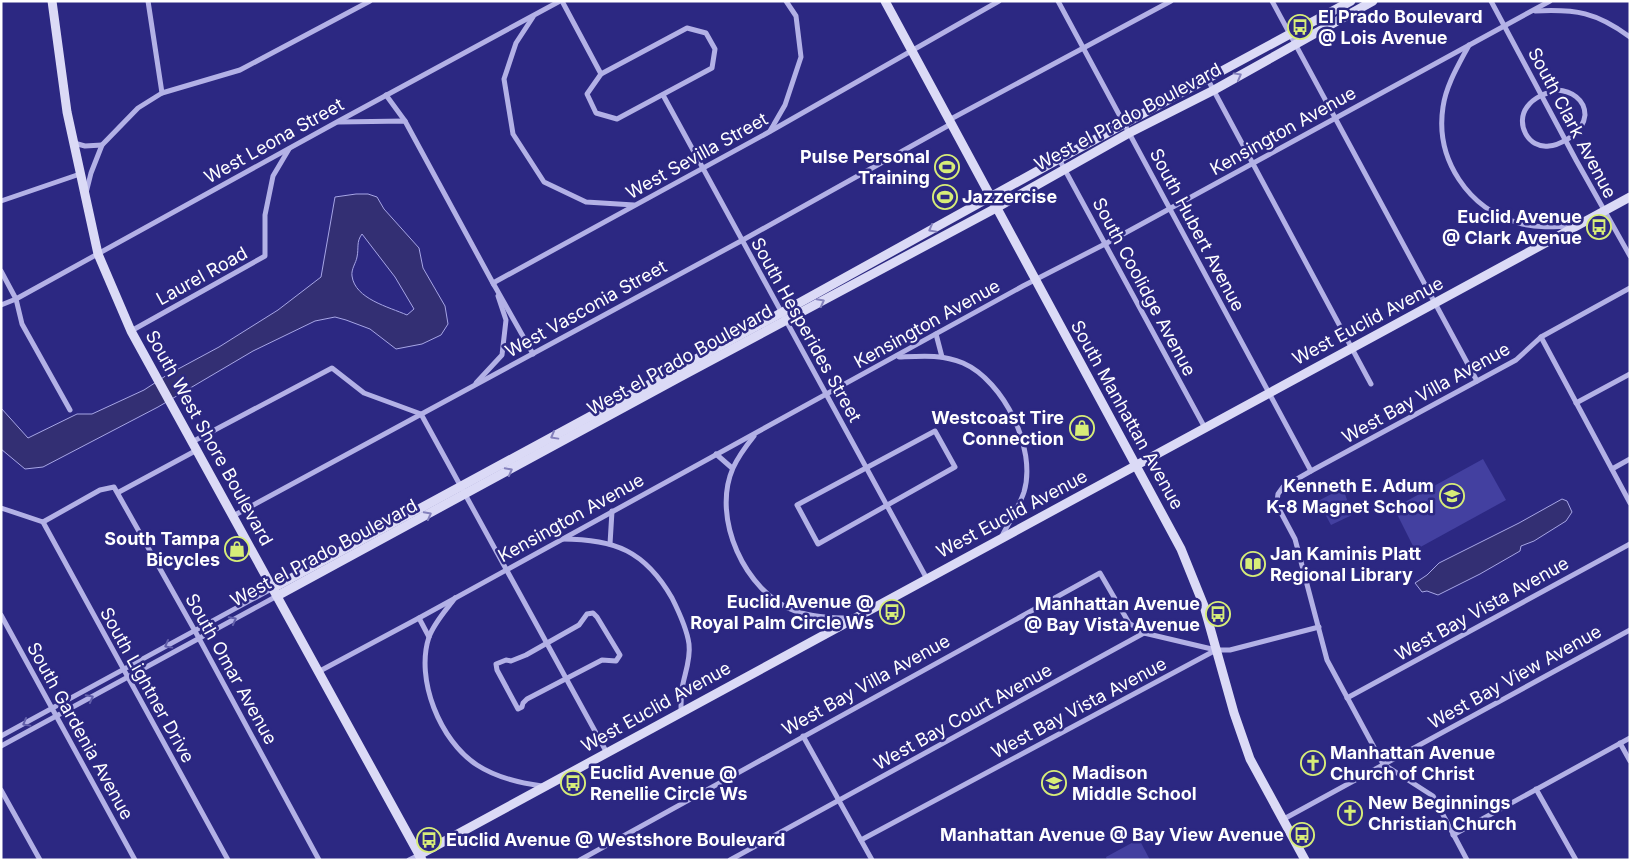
<svg xmlns="http://www.w3.org/2000/svg" width="1631" height="861" font-family="Inter,sans-serif">
<style>
.green{fill:#4340a0}
.water{fill:#332f73;stroke:#a7a6e6;fill-rule:evenodd}
.lines{fill:none;stroke-linecap:round;stroke-linejoin:round}
.street{stroke:#b3b1e6;stroke-width:5}
.secondary{stroke:#dbdaf6;stroke-width:9}
.oneway{stroke:#8481bc}
.oneway2{stroke:#625faa}
.labels{text-anchor:middle;stroke-width:5;stroke-linejoin:round;paint-order:stroke}
.poi-label{font-size:18px;font-weight:bold;fill:#fff;stroke:#2c2882;text-anchor:start}
.street-label{font-size:18px;fill:#fff;stroke:#2c2882}
</style>
<rect width="100%" height="100%" fill="#2c2882"/>
<!-- green -->
<g class="green">
<polygon points="1483,459 1506,500 1415,550 1394,508"/>
<polygon points="1343,488 1347,500 1343,503 1348,512 1351,512 1352,515 1331,525 1318,501"/>
<polygon points="1139,839 1150,860 1107,860 1106,857"/>
</g>
<!-- water -->
<g class="water">
<path d="M 356,194 L 368,194 L 377,197 L 384,209 L 419,248 L 423,268 L 445,306 L 448,324 L 441,335 L 422,344 L 396,349 L 370,329 L 346,320 L 335,317 L 315,321 L 253,351 L 158,407 L 43,467 L 25,469 L 1,449 L 1,408 L 28,438 L 77,414 L 92,414 L 144,390 L 167,375 L 219,347 L 278,310 L 321,277 L 335,197 ZM 362,234 L 395,277 L 414,309 L 407,315 C 389,307 355,299 352,276 C 351,269 356,263 357,257 C 359,248 356,242 362,234 Z"/>
<polygon points="1562,499 1567,501 1572,512 1566,521 1534,541 1521,546 1520,551 1480,574 1438,595 1427,591 1422,592 1415,583 1427,575 1439,563 1519,523"/>
</g>
<g class="lines">
<!-- street -->
<g class="street">
<polyline points="148,1 162,93"/>
<polyline points="562,1 601,74"/>
<polyline points="1058,1 1311,471"/>
<polyline points="1272,1 1477,381"/>
<polyline points="1491,1 1576,160 1630,256"/>
<path d="M 1535,11 C 1576,9 1596,12 1630,37"/>
<polyline points="533,17 516,43 504,79 513,134 544,182 586,202 634,205"/>
<polygon points="687,28 706,33 715,49 712,68 617,119 596,113 587,94 601,74"/>
<path d="M 1469,45 C 1459,64 1446,85 1443,107 C 1435,159 1468,209 1519,223 C 1535,228 1555,227 1572,226"/>
<polyline points="1207,78 1371,384"/>
<path d="M 1557,90 C 1571,91 1585,99 1585,115 C 1584,125 1578,132 1571,137 C 1564,141 1557,146 1549,146 C 1528,149 1515,123 1527,107 C 1534,97 1546,93 1557,90 Z"/>
<polyline points="386,95 405,121"/>
<polyline points="663,95 927,579"/>
<polyline points="949,120 1171,1"/>
<polyline points="338,122 405,121 494,285"/>
<polyline points="770,131 785,105 801,57 796,16 786,1"/>
<polyline points="74,143 85,146 102,145"/>
<polyline points="1059,159 1205,428"/>
<polyline points="86,193 91,173 102,145 138,108 162,93 240,70 370,1"/>
<polyline points="1,201 80,174"/>
<polyline points="1,271 16,299 22,324 70,410"/>
<polyline points="1,305 16,299 337,122 560,1"/>
<polyline points="131,331 265,256 265,215 273,176 289,149"/>
<polyline points="936,334 942,357"/>
<polyline points="1541,337 1630,503"/>
<polyline points="533,354 493,283 769,132 999,1"/>
<path d="M 899,357 C 921,356 942,354 963,363 C 1004,381 1037,449 1024,492 C 1019,507 1009,522 1002,536"/>
<polyline points="476,383 502,355 506,320 498,296"/>
<polyline points="1576,403 1630,374"/>
<polygon points="935,431 955,467 818,544 797,505"/>
<path d="M 754,436 C 746,446 738,457 733,468 C 711,518 745,592 795,611 C 813,617 833,618 852,618"/>
<polyline points="192,442 332,368 364,393 421,414 607,753"/>
<polyline points="716,454 732,468"/>
<polyline points="1612,469 1630,459"/>
<polyline points="119,492 197,450"/>
<polyline points="1,508 43,522 100,490 114,487 195,631 319,860"/>
<polyline points="233,516 741,241 951,124"/>
<polyline points="43,522 228,860"/>
<path d="M 562,539 C 615,539 645,551 672,598 C 679,612 687,629 689,644 C 691,660 684,675 682,689 C 681,697 681,705 681,712"/>
<polyline points="610,544 612,511"/>
<path d="M 455,598 C 446,610 434,623 429,637 C 415,679 440,741 477,765 C 497,778 519,783 542,786"/>
<polygon points="593,613 597,617 620,655 616,661 602,660 527,699 523,703 522,707 518,709 497,670 496,664 506,660 511,661 526,655 579,625 587,614"/>
<polyline points="1,615 135,860"/>
<polyline points="419,618 429,637"/>
<polyline points="318,672 419,618 1023,286 1105,244 1550,1"/>
<polyline points="1347,698 1630,544"/>
<polyline points="1,736 273,588"/>
<polyline points="803,736 872,860"/>
<polyline points="1620,743 1630,761"/>
<polyline points="1,746 277,596"/>
<polyline points="1536,789 1576,860"/>
<polyline points="1,790 40,860"/>
<polyline points="1282,820 1630,630"/>
<polyline points="1453,835 1630,738"/>
<polyline points="861,840 1216,650 1230,650 1319,627"/>
<polyline points="409,860 419,855"/>
<polyline points="580,860 1100,573 1129,623 1144,633"/>
<polyline points="730,860 1144,633 1216,650"/>
<polyline points="1467,860 1433,796 1383,764 1327,660 1295,539 1278,507 1277,501 1278,494 1283,487 1311,471 1516,360 1541,337 1630,288"/>
</g>
<!-- secondary -->
<g class="secondary">
<polyline points="52,1 67,112 98,254 131,331 422,860"/>
<polyline points="885,1 1181,549 1204,606 1234,713 1250,759 1305,860"/>
<polyline points="273,588 781,313 1059,159 1351,1"/>
<polyline points="277,596 680,377 996,208 1129,133 1214,90 1373,1"/>
<polyline points="419,855 1630,197"/>
</g>
</g>
<!-- one-way arrows -->
<defs><path id="oneway-chevron" d="M-2-3.5L2.5 0L-2 3.5" fill="none" stroke-width="1.6" stroke-linecap="round" stroke-linejoin="round" transform="scale(1.25)"/></defs>
<g class="oneway">
<use href="#oneway-chevron" transform="translate(1238 76) rotate(-29)"/>
<use href="#oneway-chevron" transform="translate(932 229) rotate(151)"/>
<use href="#oneway-chevron" transform="translate(821 302) rotate(-28)"/>
<use href="#oneway-chevron" transform="translate(554 436) rotate(151)"/>
<use href="#oneway-chevron" transform="translate(509 471) rotate(-28)"/>
<use href="#oneway-chevron" transform="translate(428 515) rotate(-28)"/>
</g>
<g class="oneway2">
<use href="#oneway-chevron" transform="translate(233 620) rotate(-28)"/>
<use href="#oneway-chevron" transform="translate(168 645) rotate(151)"/>
<use href="#oneway-chevron" transform="translate(90 698) rotate(-28)"/>
<use href="#oneway-chevron" transform="translate(26 723) rotate(151)"/>
</g>
<!-- icons -->
<defs>
<symbol id="bus-ring" viewBox="-11 -11 22 22"><circle r="9.5" fill="#2c2882" stroke="#d7ed78" stroke-width="1.5"/><path d="M-5-6H5V4H4V6H2V4H-2V6H-4V4H-5ZM-3.5-4V0h7V-4ZM-3.5 1.2v1.5H-2V1.2ZM2 1.2v1.5H3.5V1.2Z" fill="#d7ed78"/></symbol>
<symbol id="stadium-ring" viewBox="-11 -11 22 22"><circle r="9.5" fill="#2c2882" stroke="#d7ed78" stroke-width="1.5"/><path d="M0-5a6.5 5 0 1 0 0 10a6.5 5 0 1 0 0-10ZM-3.5-1.8h7v3.6h-7Z" fill="#d7ed78"/></symbol>
<symbol id="shop-ring" viewBox="-11 -11 22 22"><circle r="9.5" fill="#2c2882" stroke="#d7ed78" stroke-width="1.5"/><path d="M-5-2.5h2.3a2.7 3.5 0 0 1 5.4 0H5L5.5 6h-11ZM-1.5-2.5h3a1.5 2.3 0 0 0-3 0Z" fill="#d7ed78"/></symbol>
<symbol id="school-ring" viewBox="-11 -11 22 22"><circle r="9.5" fill="#2c2882" stroke="#d7ed78" stroke-width="1.5"/><path d="M0-5L7-2L0 1L-7-2ZM-4 1L0 2.5L4 1V4Q0 6-4 4Z" fill="#d7ed78"/></symbol>
<symbol id="library-ring" viewBox="-11 -11 22 22"><circle r="9.5" fill="#2c2882" stroke="#d7ed78" stroke-width="1.5"/><path d="M-6-4Q-3-5.5-.7-3.5V5Q-3 3-6 4ZM6-4Q3-5.5 .7-3.5V5Q3 3 6 4Z" fill="#d7ed78"/></symbol>
<symbol id="church-ring" viewBox="-11 -11 22 22"><circle r="9.5" fill="#2c2882" stroke="#d7ed78" stroke-width="1.5"/><path d="M-1.2-6h2.4v3.5h3.3v2.4h-3.3V6h-2.4V-.1h-3.3v-2.4h3.3Z" fill="#d7ed78"/></symbol>
</defs>
<g fill-rule="evenodd">
<use href="#bus-ring" x="1286" y="13" width="28" height="28"/>
<use href="#stadium-ring" x="933" y="153" width="28" height="28"/>
<use href="#stadium-ring" x="931" y="183" width="28" height="28"/>
<use href="#bus-ring" x="1585" y="213" width="28" height="28"/>
<use href="#shop-ring" x="1068" y="414" width="28" height="28"/>
<use href="#school-ring" x="1438" y="482" width="28" height="28"/>
<use href="#shop-ring" x="223" y="535" width="28" height="28"/>
<use href="#library-ring" x="1239" y="550" width="28" height="28"/>
<use href="#bus-ring" x="878" y="598" width="28" height="28"/>
<use href="#bus-ring" x="1204" y="600" width="28" height="28"/>
<use href="#church-ring" x="1299" y="749" width="28" height="28"/>
<use href="#bus-ring" x="559" y="769" width="28" height="28"/>
<use href="#school-ring" x="1040" y="769" width="28" height="28"/>
<use href="#church-ring" x="1336" y="799" width="28" height="28"/>
<use href="#bus-ring" x="1288" y="821" width="28" height="28"/>
<use href="#bus-ring" x="415" y="826" width="28" height="28"/>
</g>
<g class="labels">
<!-- poi labels -->
<g class="poi-label">
<text x="1318" y="23">El Prado Boulevard<tspan x="1318" dy="21">@ Lois Avenue</tspan></text>
<text x="930" y="163" text-anchor="end">Pulse Personal<tspan x="930" dy="21">Training</tspan></text>
<text x="962" y="203">Jazzercise</text>
<text x="1582" y="223" text-anchor="end">Euclid Avenue<tspan x="1582" dy="21">@ Clark Avenue</tspan></text>
<text x="1064" y="424" text-anchor="end">Westcoast Tire<tspan x="1064" dy="21">Connection</tspan></text>
<text x="1434" y="492" text-anchor="end">Kenneth E. Adum<tspan x="1434" dy="21">K-8 Magnet School</tspan></text>
<text x="220" y="545" text-anchor="end">South Tampa<tspan x="220" dy="21">Bicycles</tspan></text>
<text x="1270" y="560">Jan Kaminis Platt<tspan x="1270" dy="21">Regional Library</tspan></text>
<text x="874" y="608" text-anchor="end">Euclid Avenue @<tspan x="874" dy="21">Royal Palm Circle Ws</tspan></text>
<text x="1200" y="610" text-anchor="end">Manhattan Avenue<tspan x="1200" dy="21">@ Bay Vista Avenue</tspan></text>
<text x="1330" y="759">Manhattan Avenue<tspan x="1330" dy="21">Church of Christ</tspan></text>
<text x="590" y="779">Euclid Avenue @<tspan x="590" dy="21">Renellie Circle Ws</tspan></text>
<text x="1072" y="779">Madison<tspan x="1072" dy="21">Middle School</tspan></text>
<text x="1368" y="809">New Beginnings<tspan x="1368" dy="21">Christian Church</tspan></text>
<text x="1284" y="841" text-anchor="end">Manhattan Avenue @ Bay View Avenue</text>
<text x="446" y="846">Euclid Avenue @ Westshore Boulevard</text>
</g>
<!-- street labels -->
<g class="street-label">
<text transform="translate(1128 117) rotate(-28)" y="6">West el Prado Boulevard</text>
<text transform="translate(1572 123) rotate(62)" y="6">South Clark Avenue</text>
<text transform="translate(1283 131) rotate(-29)" y="6">Kensington Avenue</text>
<text transform="translate(274 141) rotate(-29)" y="6">West Leona Street</text>
<text transform="translate(697 156) rotate(-29)" y="6">West Sevilla Street</text>
<text transform="translate(1197 230) rotate(62)" y="6">South Hubert Avenue</text>
<text transform="translate(202 276) rotate(-29)" y="6">Laurel Road</text>
<text transform="translate(1144 287) rotate(62)" y="6">South Coolidge Avenue</text>
<text transform="translate(586 309) rotate(-29)" y="6">West Vasconia Street</text>
<text transform="translate(1368 321) rotate(-28)" y="6">West Euclid Avenue</text>
<text transform="translate(927 324) rotate(-29)" y="6">Kensington Avenue</text>
<text transform="translate(806 330) rotate(61)" y="6">South Hesperides Street</text>
<text transform="translate(680 360) rotate(-29)" y="6">West el Prado Boulevard</text>
<text transform="translate(1426 393) rotate(-29)" y="6">West Bay Villa Avenue</text>
<text transform="translate(1127 415) rotate(61)" y="6">South Manhattan Avenue</text>
<text transform="translate(209 438) rotate(61)" y="6">South West Shore Boulevard</text>
<text transform="translate(1012 514) rotate(-28)" y="6">West Euclid Avenue</text>
<text transform="translate(571 518) rotate(-29)" y="6">Kensington Avenue</text>
<text transform="translate(324 553) rotate(-28)" y="6">West el Prado Boulevard</text>
<text transform="translate(1482 609) rotate(-29)" y="6">West Bay Vista Avenue</text>
<text transform="translate(231 669) rotate(61)" y="6">South Omar Avenue</text>
<text transform="translate(1515 677) rotate(-29)" y="6">West Bay View Avenue</text>
<text transform="translate(147 685) rotate(61)" y="6">South Lightner Drive</text>
<text transform="translate(866 685) rotate(-29)" y="6">West Bay Villa Avenue</text>
<text transform="translate(656 707) rotate(-29)" y="6">West Euclid Avenue</text>
<text transform="translate(1079 708) rotate(-28)" y="6">West Bay Vista Avenue</text>
<text transform="translate(963 717) rotate(-29)" y="6">West Bay Court Avenue</text>
<text transform="translate(80 731) rotate(61)" y="6">South Gardenia Avenue</text>
</g>
</g>
<!-- border -->
<rect width="1631" height="861" fill="none" stroke="#ffffff" stroke-width="5"/>
</svg>
